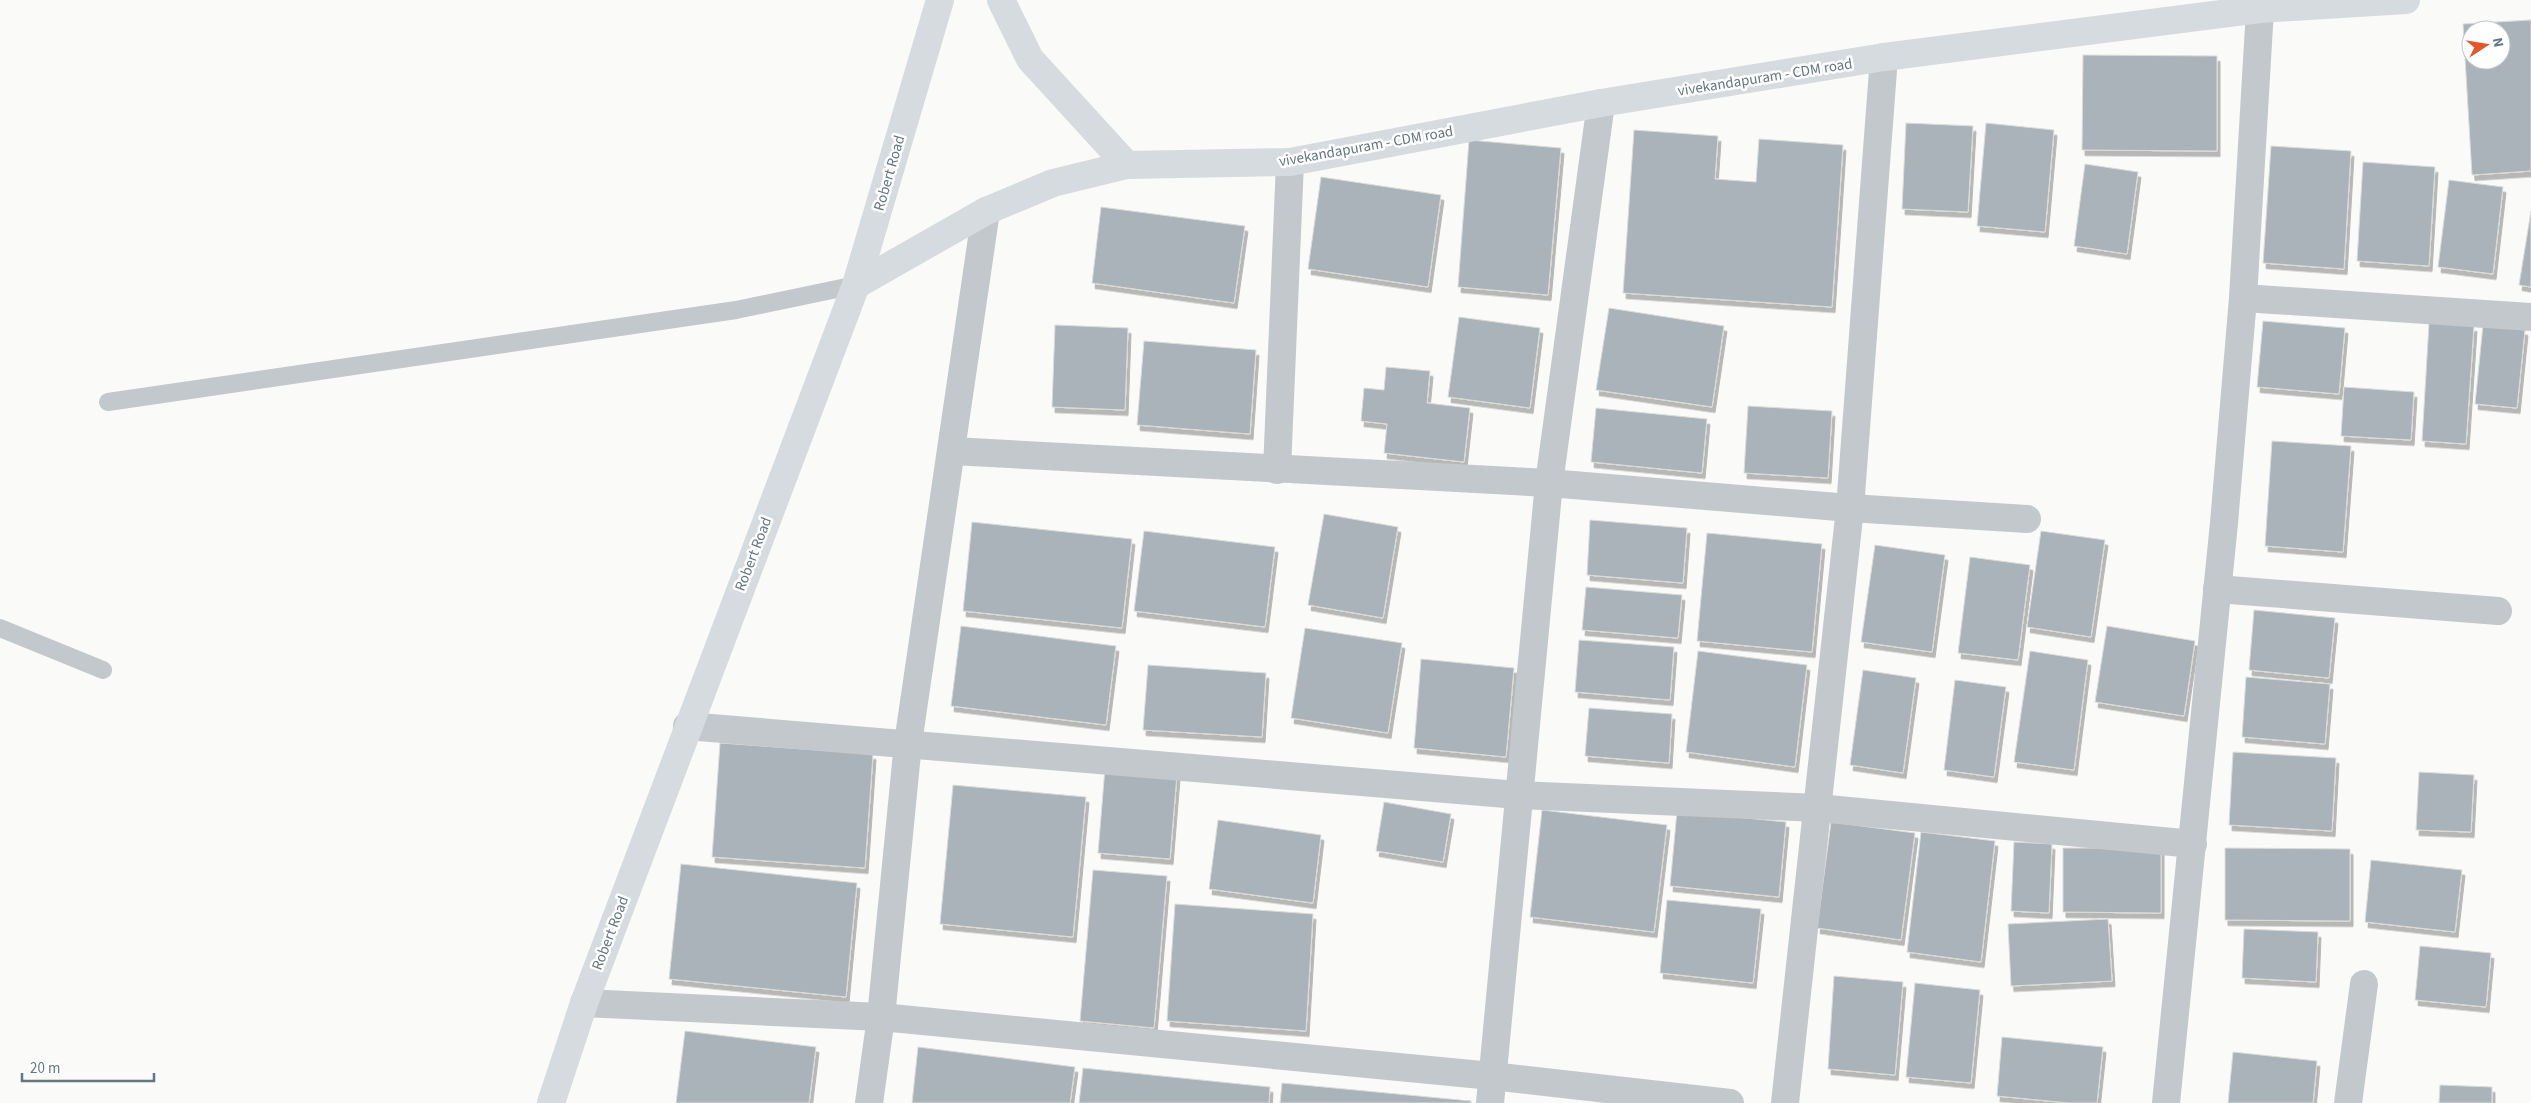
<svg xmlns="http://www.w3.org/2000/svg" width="2531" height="1103" font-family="'Source Sans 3',sans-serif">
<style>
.building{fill:#aab3b9;stroke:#dcdcda;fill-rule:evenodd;filter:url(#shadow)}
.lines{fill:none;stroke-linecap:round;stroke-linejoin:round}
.lane{stroke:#c3c8cc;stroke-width:18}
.street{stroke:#c3c8cc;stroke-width:28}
.secondary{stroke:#d6dbdf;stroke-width:28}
.labels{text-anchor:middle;stroke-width:5;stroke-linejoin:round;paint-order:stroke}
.street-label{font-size:15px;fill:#657683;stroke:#fff}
</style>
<defs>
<filter id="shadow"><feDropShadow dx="3" dy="5.5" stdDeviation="0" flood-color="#0004"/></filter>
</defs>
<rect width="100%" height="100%" fill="#fafaf8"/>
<!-- building -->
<g class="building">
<path d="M 2531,20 L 2531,171 L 2472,175 L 2463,24 ZM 2471,30 L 2501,30 L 2501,60 L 2471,60 Z"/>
<polygon points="2083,55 2217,56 2217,151 2082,150"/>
<polygon points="1906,123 1973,126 1968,212 1902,209"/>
<polygon points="1986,123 2054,130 2045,232 1977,226"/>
<polygon points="1634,130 1718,136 1715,179 1756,182 1759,139 1843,145 1832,307 1623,293"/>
<polygon points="1469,140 1561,148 1548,295 1458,287"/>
<polygon points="2271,146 2351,151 2344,269 2263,263"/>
<polygon points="2363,162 2435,167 2429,266 2357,261"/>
<polygon points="2085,164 2138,172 2127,254 2074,246"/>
<polygon points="1321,177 1441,195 1428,287 1308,269"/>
<polygon points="2449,180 2503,187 2493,274 2438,267"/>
<polygon points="1101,207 1245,226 1234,303 1092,283"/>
<polygon points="2531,211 2531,287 2519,285"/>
<polygon points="1609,308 1724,326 1712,407 1596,390"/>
<polygon points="1459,317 1540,328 1530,408 1448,397"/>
<polygon points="2263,321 2345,328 2339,394 2257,387"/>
<polygon points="2429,323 2474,326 2466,444 2422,441"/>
<polygon points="1055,325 1128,328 1125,410 1052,407"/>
<polygon points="2483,325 2525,330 2517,408 2475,404"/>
<polygon points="1144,341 1256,350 1250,434 1137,425"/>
<polygon points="1386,367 1430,371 1427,403 1470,408 1464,462 1384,453 1387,424 1361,421 1364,388 1384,390"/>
<polygon points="2344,387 2414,392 2411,440 2341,436"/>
<polygon points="1748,406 1832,411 1828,478 1744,473"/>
<polygon points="1596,408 1707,419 1702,473 1591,462"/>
<polygon points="2272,441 2351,446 2343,552 2265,546"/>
<polygon points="1324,514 1398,527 1383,618 1308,605"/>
<polygon points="1590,520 1687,528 1683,583 1587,575"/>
<polygon points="972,522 1132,539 1122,628 963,611"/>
<polygon points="1144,531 1275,547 1265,627 1134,611"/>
<polygon points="2041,531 2105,540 2091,637 2027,627"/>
<polygon points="1707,533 1822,544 1812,652 1697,641"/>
<polygon points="1875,545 1945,555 1932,652 1861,642"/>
<polygon points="1970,557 2030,565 2018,660 1958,653"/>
<polygon points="1586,587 1682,595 1678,638 1582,630"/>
<polygon points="2254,610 2335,618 2329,678 2249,670"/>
<polygon points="961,626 1116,646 1106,725 951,706"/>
<polygon points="2107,626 2195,641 2184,716 2095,702"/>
<polygon points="1305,628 1402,643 1388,733 1291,718"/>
<polygon points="1579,640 1674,647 1670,700 1575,692"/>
<polygon points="1698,651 1807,665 1795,767 1686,752"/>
<polygon points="2030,651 2088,660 2074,770 2014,762"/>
<polygon points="1421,659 1514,668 1506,757 1414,748"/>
<polygon points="1148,665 1266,673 1262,737 1143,730"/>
<polygon points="1863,670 1916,678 1903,773 1850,765"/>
<polygon points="2246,677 2330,684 2325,744 2242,737"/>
<polygon points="1955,680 2006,687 1994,777 1944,770"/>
<polygon points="1589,708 1672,714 1669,763 1585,756"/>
<polygon points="720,743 873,754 865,868 712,857"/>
<polygon points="2233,752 2336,758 2332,831 2229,825"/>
<polygon points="1105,768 1177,774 1170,859 1098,853"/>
<polygon points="2419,772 2474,775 2471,832 2416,830"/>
<polygon points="953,785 1086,797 1073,937 940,924"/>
<polygon points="1384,802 1451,814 1443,862 1376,851"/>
<polygon points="1542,810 1667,825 1654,932 1530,917"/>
<polygon points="1677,811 1786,822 1779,897 1670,886"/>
<polygon points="1218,820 1321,835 1313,903 1209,889"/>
<polygon points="1831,822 1915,833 1901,940 1817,928"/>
<polygon points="1921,832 1995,841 1981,962 1907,952"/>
<polygon points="2014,842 2052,844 2049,913 2011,911"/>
<polygon points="2063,848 2161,848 2161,913 2063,912"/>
<polygon points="2225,848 2350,849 2350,921 2225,920"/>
<polygon points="2371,860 2462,870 2455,932 2365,922"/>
<polygon points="681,864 857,883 846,997 669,979"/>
<polygon points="1093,870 1167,876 1154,1028 1080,1021"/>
<polygon points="1667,900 1761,909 1753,983 1660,973"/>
<polygon points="1175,904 1313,914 1306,1031 1167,1021"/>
<polygon points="2108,919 2112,981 2011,986 2008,924"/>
<polygon points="2244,929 2318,932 2316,982 2242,978"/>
<polygon points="2420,946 2491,953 2486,1007 2415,1000"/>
<polygon points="1834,976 1903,982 1895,1075 1828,1069"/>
<polygon points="1915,983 1980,990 1971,1083 1906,1077"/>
<polygon points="685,1031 816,1047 809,1103 676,1103"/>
<polygon points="2002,1037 2103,1047 2097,1103 2069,1103 1997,1096"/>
<polygon points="918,1047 1075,1067 1070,1103 912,1103"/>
<polygon points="2233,1052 2317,1061 2313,1103 2228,1103"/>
<polygon points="1083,1068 1270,1087 1269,1103 1079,1103"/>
<polygon points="1282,1083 1471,1101 1471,1103 1280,1103"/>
<polygon points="2440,1085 2492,1087 2492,1103 2439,1103"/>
</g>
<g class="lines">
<!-- lane -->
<g class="lane">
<polyline points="108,402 736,310 856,285"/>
<polyline points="0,628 103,670"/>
</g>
<!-- street -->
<g class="street">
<polyline points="2243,298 2531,317"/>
<polyline points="952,451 1549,483 1850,508 2027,519"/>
<polyline points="1277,470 1290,162"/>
<polyline points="2217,589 2498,611"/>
<polyline points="687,726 1518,795 1818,808 2193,844"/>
<polyline points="584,1003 881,1017 1492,1076 1730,1103"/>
<polyline points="869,1103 881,1017 908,743 986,211"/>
<polyline points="1490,1103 1549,483 1601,103"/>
<polyline points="1785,1103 1850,508 1884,57"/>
<polyline points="2166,1103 2224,523 2243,298 2260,9"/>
<polyline points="2348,1103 2364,984"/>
</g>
<!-- secondary -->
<g class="secondary">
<polyline points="1001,0 1030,59 1127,165"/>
<polyline points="856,285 986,211 1053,183 1127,165 1290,162 1601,103 1884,57 2260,9 2406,0"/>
<polyline points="551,1103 584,1003 856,285 940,0"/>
</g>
</g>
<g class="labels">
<!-- street labels -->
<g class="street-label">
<text transform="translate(1765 77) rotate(-9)" y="5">vivekandapuram - CDM road</text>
<text transform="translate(1366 146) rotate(-10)" y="5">vivekandapuram - CDM road</text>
<text transform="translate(889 173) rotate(-74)" y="5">Robert Road</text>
<text transform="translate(753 554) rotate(-69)" y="5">Robert Road</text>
<text transform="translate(610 933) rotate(-69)" y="5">Robert Road</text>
</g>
</g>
<!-- north arrow -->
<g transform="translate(2486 45) rotate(78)"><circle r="24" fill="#ffffff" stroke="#c1c8cd"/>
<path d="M0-4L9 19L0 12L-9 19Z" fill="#e4572e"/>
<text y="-8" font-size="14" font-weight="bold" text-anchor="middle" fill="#657683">N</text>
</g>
<!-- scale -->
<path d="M22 1073v8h132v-8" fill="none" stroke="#657683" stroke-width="2.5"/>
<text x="30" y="1073" font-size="15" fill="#657683" stroke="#ffffff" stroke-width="4" paint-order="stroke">20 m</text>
</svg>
